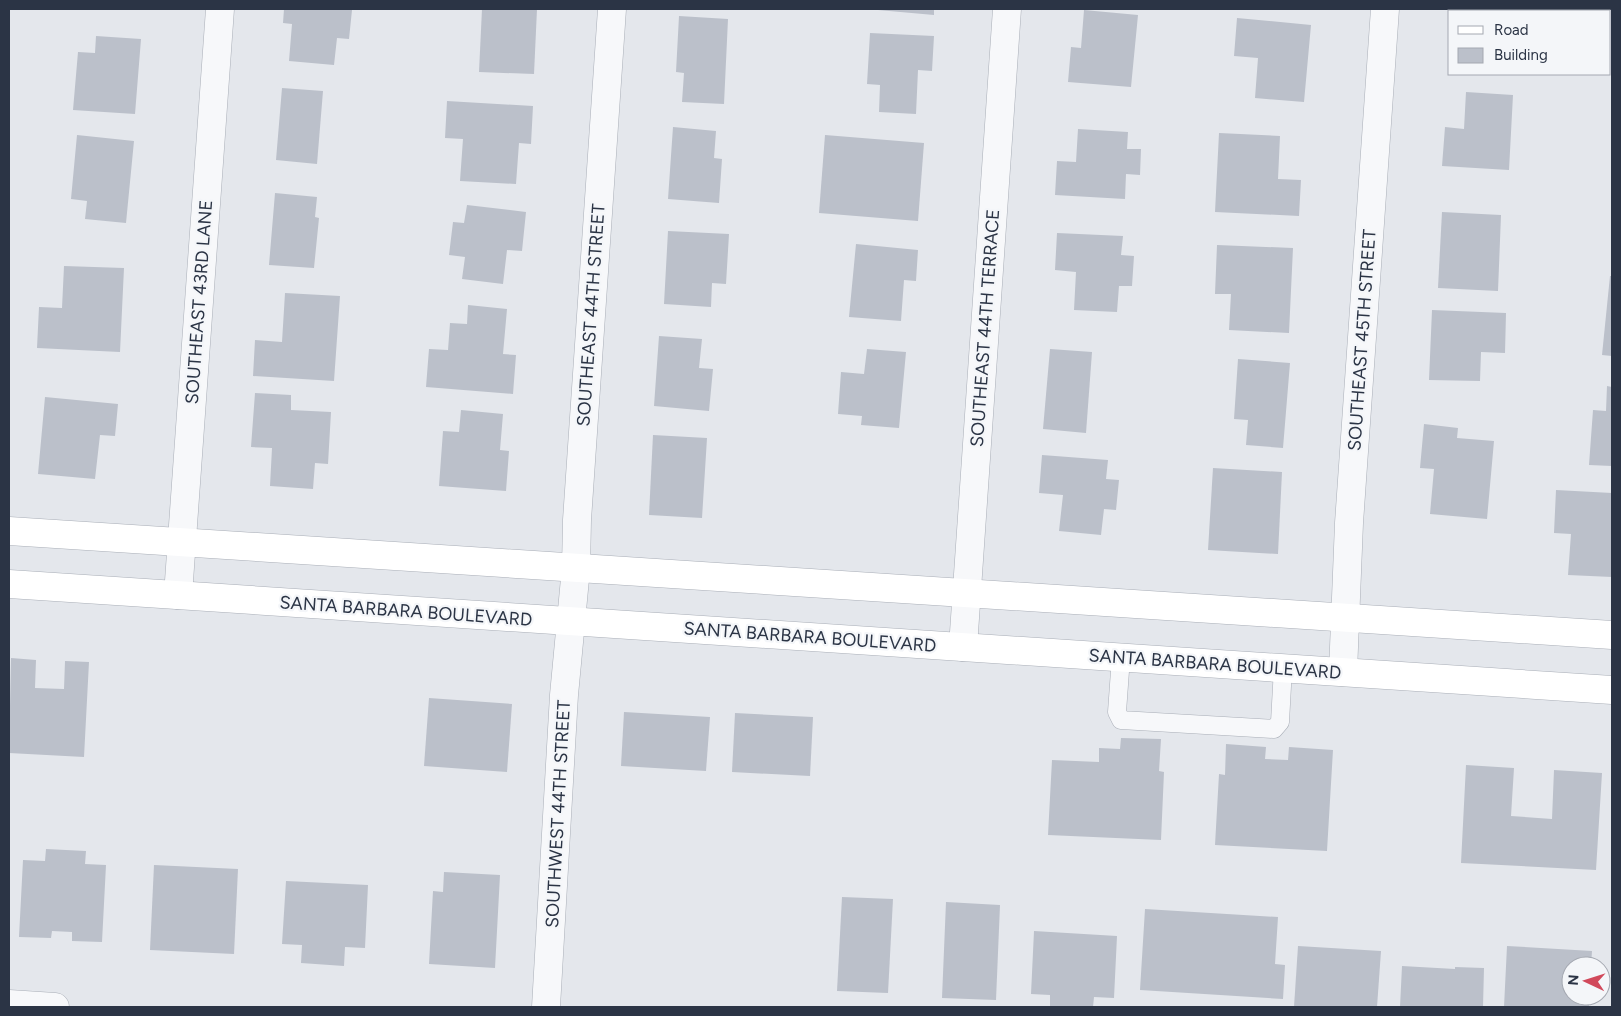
<svg xmlns="http://www.w3.org/2000/svg" width="1621" height="1016" font-family="Figtree,sans-serif">
<style>
.building{fill:#bbc0ca}
.lines{fill:none;stroke-linecap:round;stroke-linejoin:round}
.lane-casing{stroke:#a9aeb7;stroke-width:19}
.street-casing{stroke:#a9aeb7;stroke-width:29}
.secondary-casing{stroke:#a9aeb7;stroke-width:29}
.lane{stroke:#f7f8fa;stroke-width:18}
.street{stroke:#f7f8fa;stroke-width:28}
.secondary{stroke:#fff;stroke-width:28}
.labels{text-anchor:middle;stroke-width:4.5;stroke-linejoin:round;paint-order:stroke}
.street-label{font-size:18px;fill:#2b3445;stroke:#f4f6f9}
</style>
<rect width="100%" height="100%" fill="#e4e7ec"/>
<!-- building -->
<g class="building">
<polygon points="284,9 352,10 349,39 337,38 334,65 289,61 292,24 283,23"/>
<polygon points="482,9 537,9 534,74 479,72"/>
<polygon points="878,9 934,9 934,15 878,10"/>
<polygon points="1458,9 1515,9 1515,11 1466,11 1458,10"/>
<polygon points="1084,10 1138,15 1131,87 1068,82 1071,47 1081,48"/>
<polygon points="679,16 728,19 724,104 682,102 684,73 676,72"/>
<polygon points="1237,18 1311,25 1304,102 1255,98 1258,58 1234,56"/>
<polygon points="870,33 934,36 932,71 918,70 916,114 879,112 880,85 867,84"/>
<polygon points="96,36 141,39 135,114 73,110 78,52 95,53"/>
<polygon points="282,88 323,91 317,164 276,160"/>
<polygon points="1466,92 1513,95 1509,170 1442,166 1445,127 1464,129"/>
<polygon points="447,101 533,106 531,144 519,143 516,184 460,181 463,139 445,138"/>
<polygon points="673,127 716,131 714,158 722,159 719,203 668,199"/>
<polygon points="1078,129 1128,132 1127,149 1141,149 1140,175 1126,174 1125,199 1055,195 1057,161 1076,162"/>
<polygon points="1219,133 1280,136 1278,179 1301,180 1299,216 1215,212"/>
<polygon points="77,135 134,141 126,223 85,219 87,201 71,199"/>
<polygon points="825,135 924,143 918,221 819,213"/>
<polygon points="275,193 317,197 315,217 319,218 314,268 269,265"/>
<polygon points="467,205 526,212 522,251 507,250 503,284 462,279 465,257 449,255 453,222 464,223"/>
<polygon points="1442,212 1501,215 1498,291 1438,288"/>
<polygon points="668,231 729,234 726,284 712,283 711,307 664,304"/>
<polygon points="1057,233 1123,236 1121,255 1134,256 1132,286 1119,286 1117,312 1074,310 1076,272 1055,270"/>
<polygon points="856,244 918,250 916,281 904,280 901,321 849,317"/>
<polygon points="1217,245 1293,248 1289,333 1229,330 1231,294 1215,294"/>
<polygon points="64,266 124,268 120,352 37,348 39,307 62,308"/>
<polygon points="1610,276 1612,276 1612,356 1602,355"/>
<polygon points="285,293 340,296 334,381 253,376 255,340 282,342"/>
<polygon points="468,305 507,309 503,354 516,355 513,394 426,387 429,349 448,350 450,323 467,324"/>
<polygon points="1432,310 1506,313 1505,353 1481,352 1480,381 1429,380"/>
<polygon points="659,336 702,339 699,368 713,369 709,411 654,406"/>
<polygon points="867,349 906,352 899,428 861,425 862,416 838,414 841,372 864,374"/>
<polygon points="1050,349 1092,352 1086,433 1043,429"/>
<polygon points="1238,359 1290,363 1283,448 1246,445 1248,420 1234,419"/>
<polygon points="1607,386 1612,387 1612,466 1589,465 1593,410 1606,411"/>
<polygon points="255,393 291,395 291,410 331,412 328,464 315,463 313,489 270,486 272,448 251,447"/>
<polygon points="45,397 118,404 115,436 100,435 95,479 38,474"/>
<polygon points="461,410 503,414 500,450 509,451 506,491 439,486 443,431 459,432"/>
<polygon points="1424,424 1458,428 1457,438 1494,441 1487,519 1430,514 1434,469 1420,468"/>
<polygon points="653,435 707,438 702,518 649,515"/>
<polygon points="1042,455 1108,460 1106,479 1119,480 1116,510 1104,509 1101,535 1059,531 1063,495 1039,493"/>
<polygon points="1213,468 1282,472 1278,554 1208,550"/>
<polygon points="1556,490 1612,493 1612,577 1568,575 1571,534 1554,533"/>
<polygon points="11,658 36,660 35,688 64,689 65,661 89,662 84,757 9,753"/>
<polygon points="429,698 512,704 507,772 424,766"/>
<polygon points="624,712 710,717 706,771 621,766"/>
<polygon points="735,713 813,717 810,776 732,772"/>
<polygon points="1121,738 1161,739 1159,771 1164,772 1161,840 1048,835 1052,760 1099,762 1099,748 1120,749"/>
<polygon points="1226,744 1266,747 1265,759 1288,760 1289,747 1333,750 1327,851 1215,845 1219,774 1225,775"/>
<polygon points="1466,765 1514,768 1511,816 1552,819 1554,770 1602,773 1596,870 1461,863"/>
<polygon points="46,849 86,851 85,864 106,865 102,942 72,941 72,932 52,931 51,938 19,937 23,860 45,861"/>
<polygon points="154,865 238,869 234,954 150,950"/>
<polygon points="444,872 500,875 495,968 429,964 433,891 443,892"/>
<polygon points="286,881 368,885 365,948 345,947 344,966 301,963 302,945 282,944"/>
<polygon points="842,897 893,899 888,993 837,991"/>
<polygon points="946,902 1000,905 996,1000 942,998"/>
<polygon points="1145,909 1278,917 1275,964 1285,965 1283,999 1140,990"/>
<polygon points="1034,931 1117,936 1114,998 1094,997 1093,1007 1050,1007 1050,995 1031,994"/>
<polygon points="1298,946 1381,951 1377,1007 1294,1007"/>
<polygon points="1507,946 1592,951 1591,966 1571,966 1571,996 1589,996 1589,1007 1504,1007"/>
<polygon points="1402,966 1455,969 1455,967 1484,968 1483,1007 1400,1007"/>
</g>
<g class="lines">
<defs>
<polyline id="lane" points="1121,657 1117,712 1121,720 1274,729 1280,722 1283,668"/>
<g id="street">
<polyline points="178,595 220,9"/>
<polyline points="963,647 1007,9"/>
<polyline points="1343,672 1349,523 1385,9"/>
<polyline points="9,1004 55,1007"/>
<polyline points="546,1007 564,695 576,568 577,520 612,9"/>
</g>
<g id="secondary">
<polyline points="9,531 1612,635"/>
<polyline points="9,584 1612,690"/>
</g>
</defs>
<!-- lane casing -->
<use href="#lane" class="lane-casing"/>
<!-- street casing -->
<use href="#street" class="street-casing"/>
<!-- secondary casing -->
<use href="#secondary" class="secondary-casing"/>
<!-- lane -->
<use href="#lane" class="lane"/>
<!-- street -->
<use href="#street" class="street"/>
<!-- secondary -->
<use href="#secondary" class="secondary"/>
</g>
<g class="labels">
<!-- street labels -->
<g class="street-label">
<text transform="translate(199 302) rotate(-86)" y="6">SOUTHEAST 43RD LANE</text>
<text transform="translate(591 315) rotate(-86)" y="6">SOUTHEAST 44TH STREET</text>
<text transform="translate(985 328) rotate(-86)" y="6">SOUTHEAST 44TH TERRACE</text>
<text transform="translate(1362 340) rotate(-86)" y="6">SOUTHEAST 45TH STREET</text>
<text transform="translate(406 611) rotate(4)" y="6">SANTA BARBARA BOULEVARD</text>
<text transform="translate(810 637) rotate(4)" y="6">SANTA BARBARA BOULEVARD</text>
<text transform="translate(1215 664) rotate(4)" y="6">SANTA BARBARA BOULEVARD</text>
<text transform="translate(558 814) rotate(-87)" y="6">SOUTHWEST 44TH STREET</text>
</g>
</g>
<!-- border -->
<rect width="1621" height="1016" fill="none" stroke="#2b3445" stroke-width="20"/>
<!-- legend -->
<rect x="1448" y="10" width="162" height="65" fill="#f4f6f9" stroke="#a4a8b1"/>
<rect x="1458" y="26" width="25" height="8" fill="#ffffff" stroke="#a4a8b1"/>
<text x="1494" y="35" font-size="15" fill="#2b3445">Road</text>
<rect x="1458" y="48" width="25" height="15" fill="#bbc0ca" stroke="#a4a8b1"/>
<text x="1494" y="60" font-size="15" fill="#2b3445">Building</text>
<!-- north arrow -->
<g transform="translate(1586 981) rotate(274)"><circle r="24" fill="#f4f6f9" stroke="#a4a8b1"/>
<path d="M0-4L9 19L0 12L-9 19Z" fill="#d1495b"/>
<text y="-8" font-size="14" font-weight="bold" text-anchor="middle" fill="#2b3445">N</text>
</g>
</svg>
